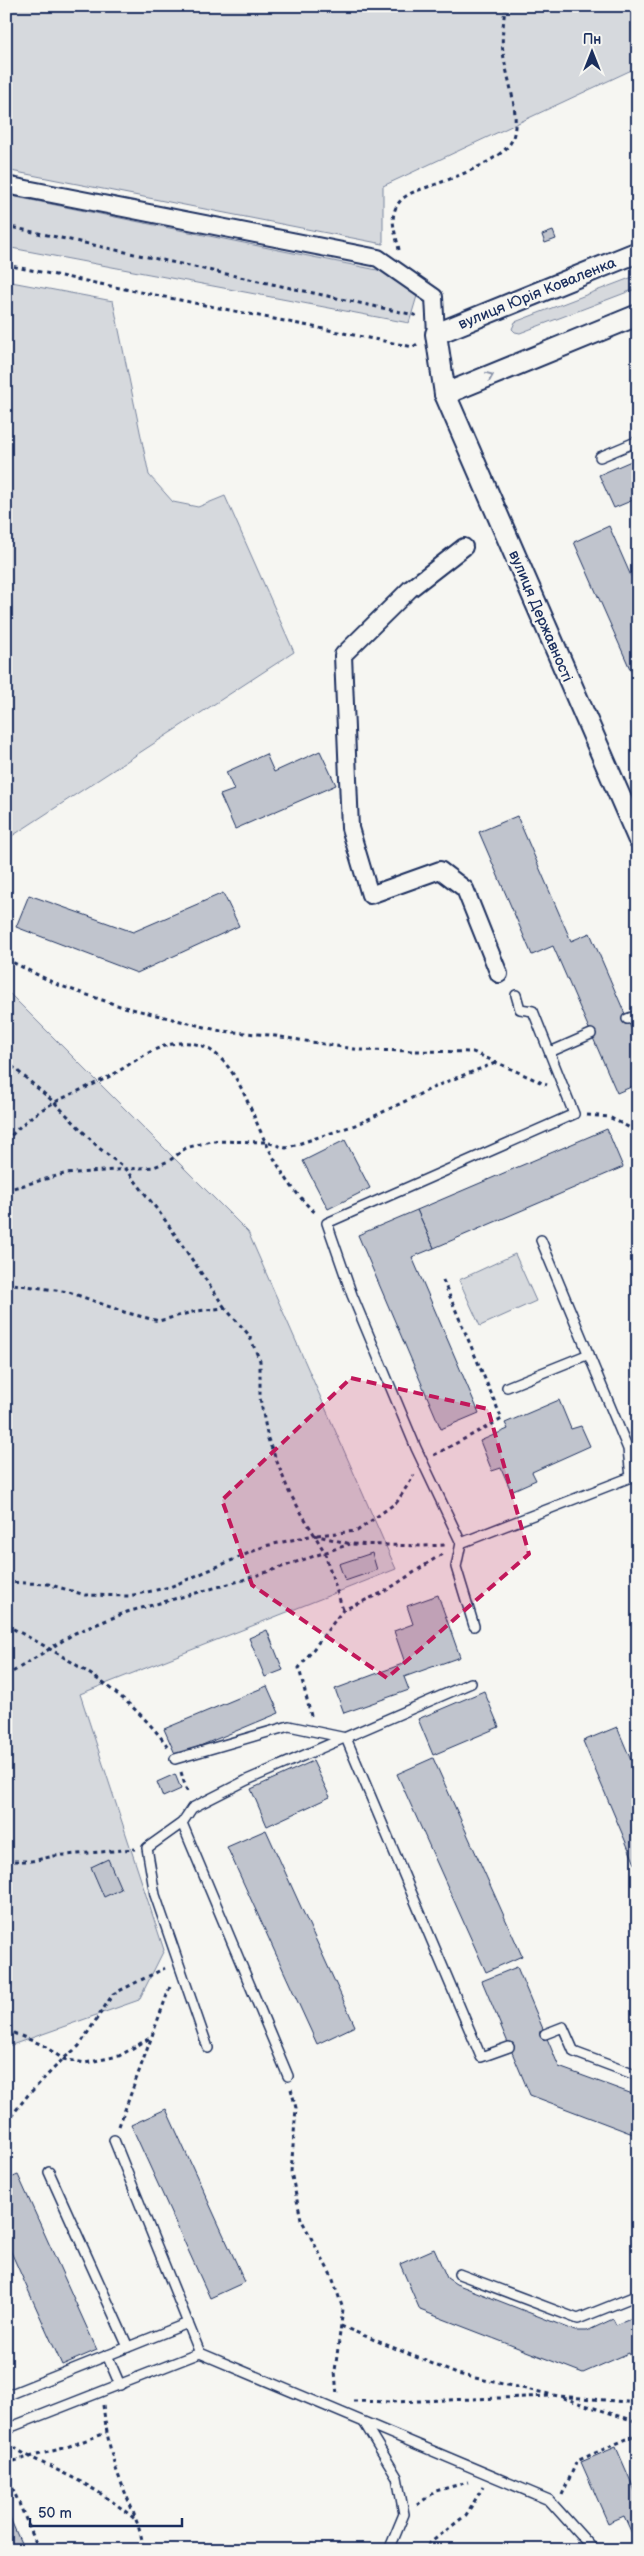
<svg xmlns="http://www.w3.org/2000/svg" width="644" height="2556" font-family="'Balsamiq Sans',sans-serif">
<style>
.green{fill:#d6d9dd;stroke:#78849e}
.building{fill:#c0c4cd;stroke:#1b2f5e}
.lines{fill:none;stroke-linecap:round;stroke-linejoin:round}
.service-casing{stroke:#1b2f5e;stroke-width:12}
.minor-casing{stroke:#1b2f5e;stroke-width:20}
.tertiary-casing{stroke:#1b2f5e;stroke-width:24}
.path{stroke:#1b2f5e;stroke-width:3;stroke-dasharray:4 4;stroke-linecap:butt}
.service{stroke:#f6f6f2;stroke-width:9}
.minor{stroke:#f6f6f2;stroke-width:16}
.tertiary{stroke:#f6f6f2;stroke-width:20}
.oneway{stroke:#8892a8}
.marked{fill:#c2185b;fill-opacity:0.2;stroke:#c2185b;stroke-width:4;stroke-dasharray:10 6;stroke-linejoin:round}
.labels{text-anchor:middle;stroke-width:5;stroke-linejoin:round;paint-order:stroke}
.street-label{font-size:15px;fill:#1b2f5e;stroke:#f6f6f2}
</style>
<rect width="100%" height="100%" fill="#f6f6f2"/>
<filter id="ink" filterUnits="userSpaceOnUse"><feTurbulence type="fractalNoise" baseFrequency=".02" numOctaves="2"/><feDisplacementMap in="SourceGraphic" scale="10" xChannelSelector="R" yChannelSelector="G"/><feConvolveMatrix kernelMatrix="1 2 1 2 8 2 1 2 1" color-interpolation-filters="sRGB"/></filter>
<g filter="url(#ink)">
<!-- green -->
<g class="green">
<polygon points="6,6 638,6 638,67 383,186 383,244 6,170"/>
<polygon points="6,195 422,279 409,323 6,247"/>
<polygon points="638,275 638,288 520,333 515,332 512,329 515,322"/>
<polygon points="6,281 113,301 149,475 173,502 198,507 225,496 294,652 6,840"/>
<polygon points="6,990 248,1232 396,1569 80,1694 164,1950 139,2000 6,2047"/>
<polygon points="515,1254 536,1301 480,1326 459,1280"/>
</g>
<!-- building -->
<g class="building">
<polygon points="553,231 556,239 545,243 542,235"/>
<polygon points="638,458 638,498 614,508 599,475"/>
<polygon points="609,526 638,592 638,687 574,542"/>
<polygon points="320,751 336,785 235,829 220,795 234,790 226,772 266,754 274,772"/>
<polygon points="517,816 571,941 590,933 638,1044 638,1084 617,1093 553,946 532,955 479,832"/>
<polygon points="223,893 239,926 137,973 16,927 29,895 133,932"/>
<polygon points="607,1129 623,1167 434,1248 417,1210"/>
<polygon points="345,1140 370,1188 328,1209 303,1161"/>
<polygon points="417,1210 434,1248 412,1257 479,1413 441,1429 358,1235"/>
<polygon points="559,1400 571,1429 581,1426 590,1446 532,1472 536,1480 511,1491 501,1468 492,1471 480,1441 508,1429 505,1423"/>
<polygon points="372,1553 377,1570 345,1581 339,1564"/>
<polygon points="438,1595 460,1657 404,1677 409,1690 344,1713 335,1689 405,1663 394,1631 413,1624 407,1606"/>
<polygon points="267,1630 283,1670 265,1677 249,1638"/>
<polygon points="267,1686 279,1713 176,1756 164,1729"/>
<polygon points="484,1691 499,1727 433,1755 418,1719"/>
<polygon points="617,1727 638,1777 638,1871 583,1741"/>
<polygon points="433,1758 522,1956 486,1972 397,1774"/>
<polygon points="313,1761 330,1797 267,1826 251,1789"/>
<polygon points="175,1774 181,1789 163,1797 157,1782"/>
<polygon points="266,1830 355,2026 317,2044 227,1847"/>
<polygon points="108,1859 121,1889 104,1897 91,1867"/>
<polygon points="517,1967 559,2067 638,2096 638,2136 530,2095 482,1981"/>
<polygon points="166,2109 245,2282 210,2298 131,2125"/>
<polygon points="18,2175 97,2350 62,2365 6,2241 6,2180"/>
<polygon points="434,2249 447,2278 456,2284 576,2331 587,2331 613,2319 616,2325 638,2316 638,2359 633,2361 629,2353 583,2373 420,2310 400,2264"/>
<polygon points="616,2447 638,2498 638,2547 624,2516 608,2523 581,2462"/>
<polygon points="6,2509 24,2550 6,2550"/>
</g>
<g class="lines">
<defs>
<g id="service">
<polyline points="600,457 638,441"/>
<polyline points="627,1019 638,1015"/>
<polyline points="550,1052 591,1034"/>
<polyline points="541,1240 628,1449 631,1477"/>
<polyline points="507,1387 589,1354"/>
<polyline points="461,1543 631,1477 638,1479"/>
<polyline points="474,1626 456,1567 461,1543 416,1448 352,1295 327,1223 574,1114 533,1011 520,1009 516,995"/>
<polyline points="175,1759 289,1726 346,1738 481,2057 509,2047"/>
<polyline points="182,1823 147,1848 155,1895 208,2048"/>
<polyline points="545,2034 563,2027 574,2052 638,2076"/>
<polyline points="288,2076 182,1823 192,1808 247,1780 471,1683"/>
<polyline points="114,2140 200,2353"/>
<polyline points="49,2172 128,2347"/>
<polyline points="459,2274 578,2319 638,2295"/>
<polyline points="107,2355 120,2385"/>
<polyline points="6,2396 188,2323"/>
<polyline points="365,2424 397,2477 404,2514 389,2550"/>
<polyline points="6,2429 200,2353 549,2500 594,2550"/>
</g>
<g id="minor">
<polyline points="6,185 378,258 434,297 436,334"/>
<polyline points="464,547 410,589 343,655 350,828 370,895 440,870 465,889 499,974"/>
</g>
<g id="tertiary">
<polyline points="638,252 436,334 445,394 638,838"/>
<polyline points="445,394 638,315"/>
</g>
</defs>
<!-- service casing -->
<use href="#service" class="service-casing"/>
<!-- minor casing -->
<use href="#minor" class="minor-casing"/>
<!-- tertiary casing -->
<use href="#tertiary" class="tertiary-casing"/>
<!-- path -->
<g class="path">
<polyline points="6,226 419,316"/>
<path d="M 399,250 C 397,238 391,225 394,213 C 399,192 422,190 439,183 C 457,177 502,159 511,142 C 523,119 506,77 503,52 C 501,38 504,21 505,6"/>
<polyline points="6,265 413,347 419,343"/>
<polyline points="6,959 58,985 120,1006 221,1031 269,1035 360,1050 473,1052 547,1085"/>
<polyline points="6,1061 55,1103 99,1148 127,1170 165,1220 225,1308"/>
<polyline points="587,1115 609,1117 638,1132"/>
<path d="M 6,1141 C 12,1135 18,1128 25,1122 C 50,1100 85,1090 114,1074 C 134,1062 155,1045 179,1043 C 231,1038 247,1105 265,1141 C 277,1166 296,1197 317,1214"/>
<polyline points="6,1190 64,1174 154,1167 169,1161 186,1148 211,1141 266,1142 286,1148 358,1124 443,1083 498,1062"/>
<polyline points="6,1283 69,1292 124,1312 159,1321 196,1311 225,1308 249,1335 260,1361 260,1398 268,1439 289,1492 324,1551 343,1610"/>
<polyline points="434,1455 502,1419 442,1278"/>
<polyline points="317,1535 357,1531 397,1502 414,1475"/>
<polyline points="6,1582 48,1584 85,1595 129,1596 170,1587 265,1546 314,1535 351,1544 422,1546 446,1545"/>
<path d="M 6,1625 C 66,1657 128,1691 168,1747"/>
<polyline points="6,1676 75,1633 127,1612 243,1580 350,1544"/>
<polyline points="311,1716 299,1668 343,1610 384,1592 445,1552"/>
<polyline points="181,1772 188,1795"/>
<polyline points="6,1861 32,1861 54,1856 135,1849"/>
<polyline points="6,2030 43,2045 63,2059 85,2063 119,2056 150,2038"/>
<polyline points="291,2089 296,2108 291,2172 301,2219 332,2277 343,2309 335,2371 337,2396"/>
<polyline points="6,2123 28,2095 63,2059 79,2046 113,1994 165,1968"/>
<polyline points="119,2126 171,1984"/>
<polyline points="341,2326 457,2374 558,2396 638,2403"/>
<polyline points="563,2398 638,2422"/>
<polyline points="353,2401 393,2402 552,2396"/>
<path d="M 103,2405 C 106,2429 110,2454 119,2477 C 128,2501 140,2524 144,2550"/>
<path d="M 7,2443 C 30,2459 55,2468 79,2481 C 100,2492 118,2505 136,2520"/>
<polyline points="6,2463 64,2448 106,2433"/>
<polyline points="6,2473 39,2550"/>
<polyline points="562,2495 577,2461 638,2434"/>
<polyline points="417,2505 436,2491 468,2482"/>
<polyline points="421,2550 466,2515 483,2487"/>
</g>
<!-- service -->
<use href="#service" class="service"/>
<!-- minor -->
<use href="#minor" class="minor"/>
<!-- tertiary -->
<use href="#tertiary" class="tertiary"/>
</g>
<!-- one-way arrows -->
<defs><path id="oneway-chevron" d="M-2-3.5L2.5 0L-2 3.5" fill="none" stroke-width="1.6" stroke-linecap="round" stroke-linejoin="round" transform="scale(1.25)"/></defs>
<use class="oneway" href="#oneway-chevron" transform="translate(490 376) rotate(-22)"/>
</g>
<!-- marked area -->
<path class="marked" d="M 351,1378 L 488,1409 L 529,1554 L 387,1678 L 252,1585 L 222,1500 Z"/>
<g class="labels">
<!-- street labels -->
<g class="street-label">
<text transform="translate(537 293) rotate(-22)" y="5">вулиця Юрія Коваленка</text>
<text transform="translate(541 616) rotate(67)" y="5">вулиця Державності</text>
</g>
</g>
<!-- margin -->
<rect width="644" height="2556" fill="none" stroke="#f6f6f2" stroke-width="25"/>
<rect x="12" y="12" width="619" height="2531" fill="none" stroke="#1b2f5e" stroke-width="2" filter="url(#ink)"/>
<!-- north arrow -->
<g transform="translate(592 52)" stroke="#f6f6f2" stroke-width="4" paint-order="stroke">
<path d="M0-4L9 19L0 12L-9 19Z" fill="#1b2f5e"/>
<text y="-8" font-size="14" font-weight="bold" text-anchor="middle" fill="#1b2f5e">Пн</text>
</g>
<!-- scale -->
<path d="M30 2518v8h152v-8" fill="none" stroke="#1b2f5e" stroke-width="2.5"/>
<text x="38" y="2518" font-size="15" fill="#1b2f5e" stroke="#f6f6f2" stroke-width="4" paint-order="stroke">50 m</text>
</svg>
